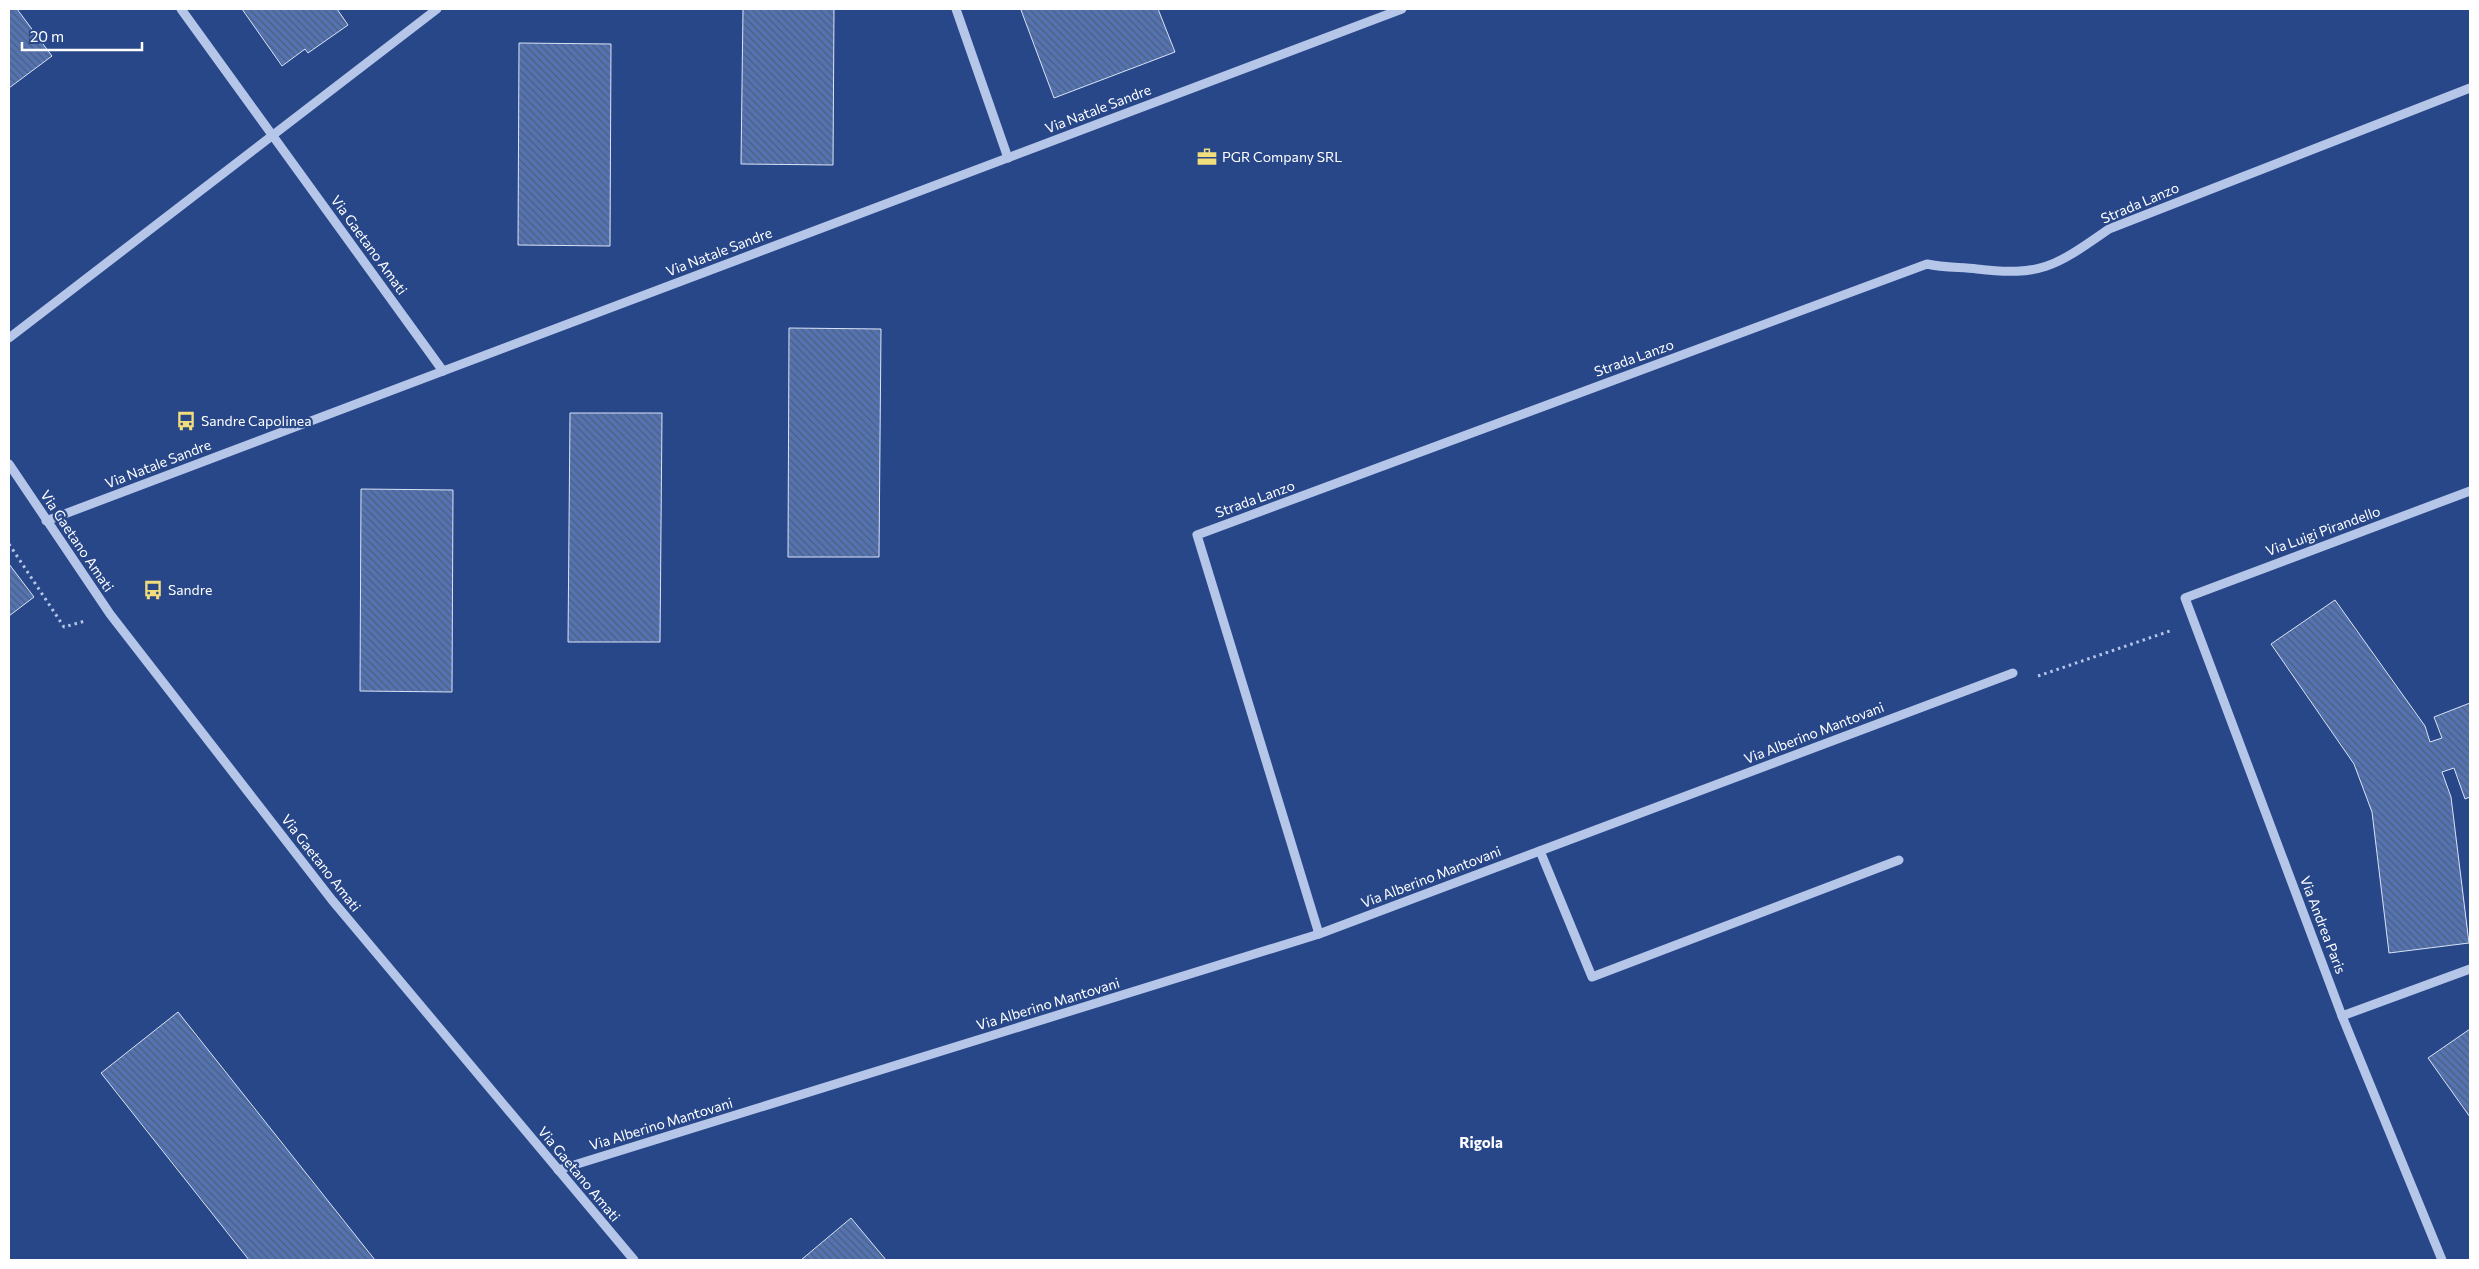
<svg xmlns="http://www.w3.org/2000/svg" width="2479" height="1269" font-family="Commissioner,sans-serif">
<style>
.building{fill:url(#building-back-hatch);stroke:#d9e3f7}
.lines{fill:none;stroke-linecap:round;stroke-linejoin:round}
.path{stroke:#b5c6e9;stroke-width:3;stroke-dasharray:2.5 4;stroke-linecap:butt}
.minor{stroke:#b5c6e9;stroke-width:9}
.labels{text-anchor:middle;stroke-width:4.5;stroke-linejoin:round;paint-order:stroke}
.street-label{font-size:14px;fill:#fff;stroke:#284789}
.poi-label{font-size:14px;fill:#fff;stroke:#284789;text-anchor:start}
.neighbourhood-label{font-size:15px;font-weight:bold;fill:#fff;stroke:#284789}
</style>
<defs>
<pattern id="building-back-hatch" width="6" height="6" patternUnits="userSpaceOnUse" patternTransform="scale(1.25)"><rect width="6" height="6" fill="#5473b2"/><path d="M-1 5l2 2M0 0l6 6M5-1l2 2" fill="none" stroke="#505e7a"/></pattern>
</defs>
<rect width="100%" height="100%" fill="#284789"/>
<!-- building -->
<g class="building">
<polygon points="9,9 17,9 52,56 9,88"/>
<polygon points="242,9 337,9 348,25 308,53 305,49 282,66"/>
<polygon points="743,9 834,9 833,165 741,164"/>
<polygon points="1024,9 1158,9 1175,52 1054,98 1021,10"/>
<polygon points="519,43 611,44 610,246 518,245"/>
<polygon points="789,328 881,329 879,557 788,557"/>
<polygon points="570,413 662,413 660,642 568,642"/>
<polygon points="361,489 453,490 452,692 360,691"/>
<polygon points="9,564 34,597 9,616"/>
<polygon points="2335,600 2425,726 2430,742 2442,738 2434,717 2470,703 2470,797 2465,799 2454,768 2442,772 2451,797 2469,943 2389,953 2372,812 2354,764 2271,644"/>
<polygon points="178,1012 375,1260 249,1260 101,1073"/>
<polygon points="2470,1029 2470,1117 2428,1058"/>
<polygon points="851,1218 886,1260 801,1260"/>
</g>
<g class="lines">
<!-- path -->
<g class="path">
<polyline points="9,544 64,627 85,621"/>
<polyline points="2038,676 2170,631"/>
</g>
<!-- minor -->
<g class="minor">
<polyline points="181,9 443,371"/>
<polyline points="956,9 1008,158"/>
<polyline points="9,338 437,9"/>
<polyline points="9,464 110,614 332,900 634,1260"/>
<polyline points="46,521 1402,9"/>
<polyline points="1540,851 1592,977 1899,860"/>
<path d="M 1319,934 L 1197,535 L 1927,264 C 1944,268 1960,267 1977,269 C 2043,277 2057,265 2109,229 L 2470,88"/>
<polyline points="2342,1016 2470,969"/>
<polyline points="558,1170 1319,934 2013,673"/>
<polyline points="2442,1260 2342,1016 2185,598 2470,491"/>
</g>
</g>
<!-- icons -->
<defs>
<symbol id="office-bare" viewBox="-9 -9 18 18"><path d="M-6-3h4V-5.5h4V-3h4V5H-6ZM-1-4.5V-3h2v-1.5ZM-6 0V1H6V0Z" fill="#f1dd7b" stroke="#284789" stroke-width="2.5" paint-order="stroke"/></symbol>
<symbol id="bus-bare" viewBox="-9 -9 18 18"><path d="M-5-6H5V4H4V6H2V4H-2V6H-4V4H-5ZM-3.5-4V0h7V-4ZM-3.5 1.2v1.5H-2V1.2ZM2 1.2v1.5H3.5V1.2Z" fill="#f1dd7b" stroke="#284789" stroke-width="2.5" paint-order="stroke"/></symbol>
</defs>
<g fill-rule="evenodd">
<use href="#office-bare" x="1193" y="143" width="28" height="28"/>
<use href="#bus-bare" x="172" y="407" width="28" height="28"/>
<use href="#bus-bare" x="139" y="576" width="28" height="28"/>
</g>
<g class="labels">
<!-- street labels -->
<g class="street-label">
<text transform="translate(1098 109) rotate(-21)" y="5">Via Natale Sandre</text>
<text transform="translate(2140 203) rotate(-23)" y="5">Strada Lanzo</text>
<text transform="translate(369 245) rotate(54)" y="5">Via Gaetano Amati</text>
<text transform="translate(719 252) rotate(-21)" y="5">Via Natale Sandre</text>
<text transform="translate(1634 358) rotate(-20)" y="5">Strada Lanzo</text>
<text transform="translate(158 464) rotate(-21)" y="5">Via Natale Sandre</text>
<text transform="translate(1255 499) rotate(-20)" y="5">Strada Lanzo</text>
<text transform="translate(2323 531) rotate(-20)" y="5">Via Luigi Pirandello</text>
<text transform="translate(77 541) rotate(56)" y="5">Via Gaetano Amati</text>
<text transform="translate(1814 733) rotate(-21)" y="5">Via Alberino Mantovani</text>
<text transform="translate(321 863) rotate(52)" y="5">Via Gaetano Amati</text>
<text transform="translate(1431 877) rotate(-21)" y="5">Via Alberino Mantovani</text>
<text transform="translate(2323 925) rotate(69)" y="5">Via Andrea Paris</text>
<text transform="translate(1048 1004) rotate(-17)" y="5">Via Alberino Mantovani</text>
<text transform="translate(661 1124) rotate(-17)" y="5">Via Alberino Mantovani</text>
<text transform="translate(579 1174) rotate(50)" y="5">Via Gaetano Amati</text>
</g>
<!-- poi labels -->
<g class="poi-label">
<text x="1222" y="162">PGR Company SRL</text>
<text x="201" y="426">Sandre Capolinea</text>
<text x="168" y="595">Sandre</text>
</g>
<!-- neighbourhood labels -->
<g class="neighbourhood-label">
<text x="1481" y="1148">Rigola</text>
</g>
</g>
<!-- border -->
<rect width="2479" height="1269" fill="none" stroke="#ffffff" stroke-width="20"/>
<!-- scale -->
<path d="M22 42v8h120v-8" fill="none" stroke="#ffffff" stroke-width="2.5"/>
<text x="30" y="42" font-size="15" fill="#ffffff" stroke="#284789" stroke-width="4" paint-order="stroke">20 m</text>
</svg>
